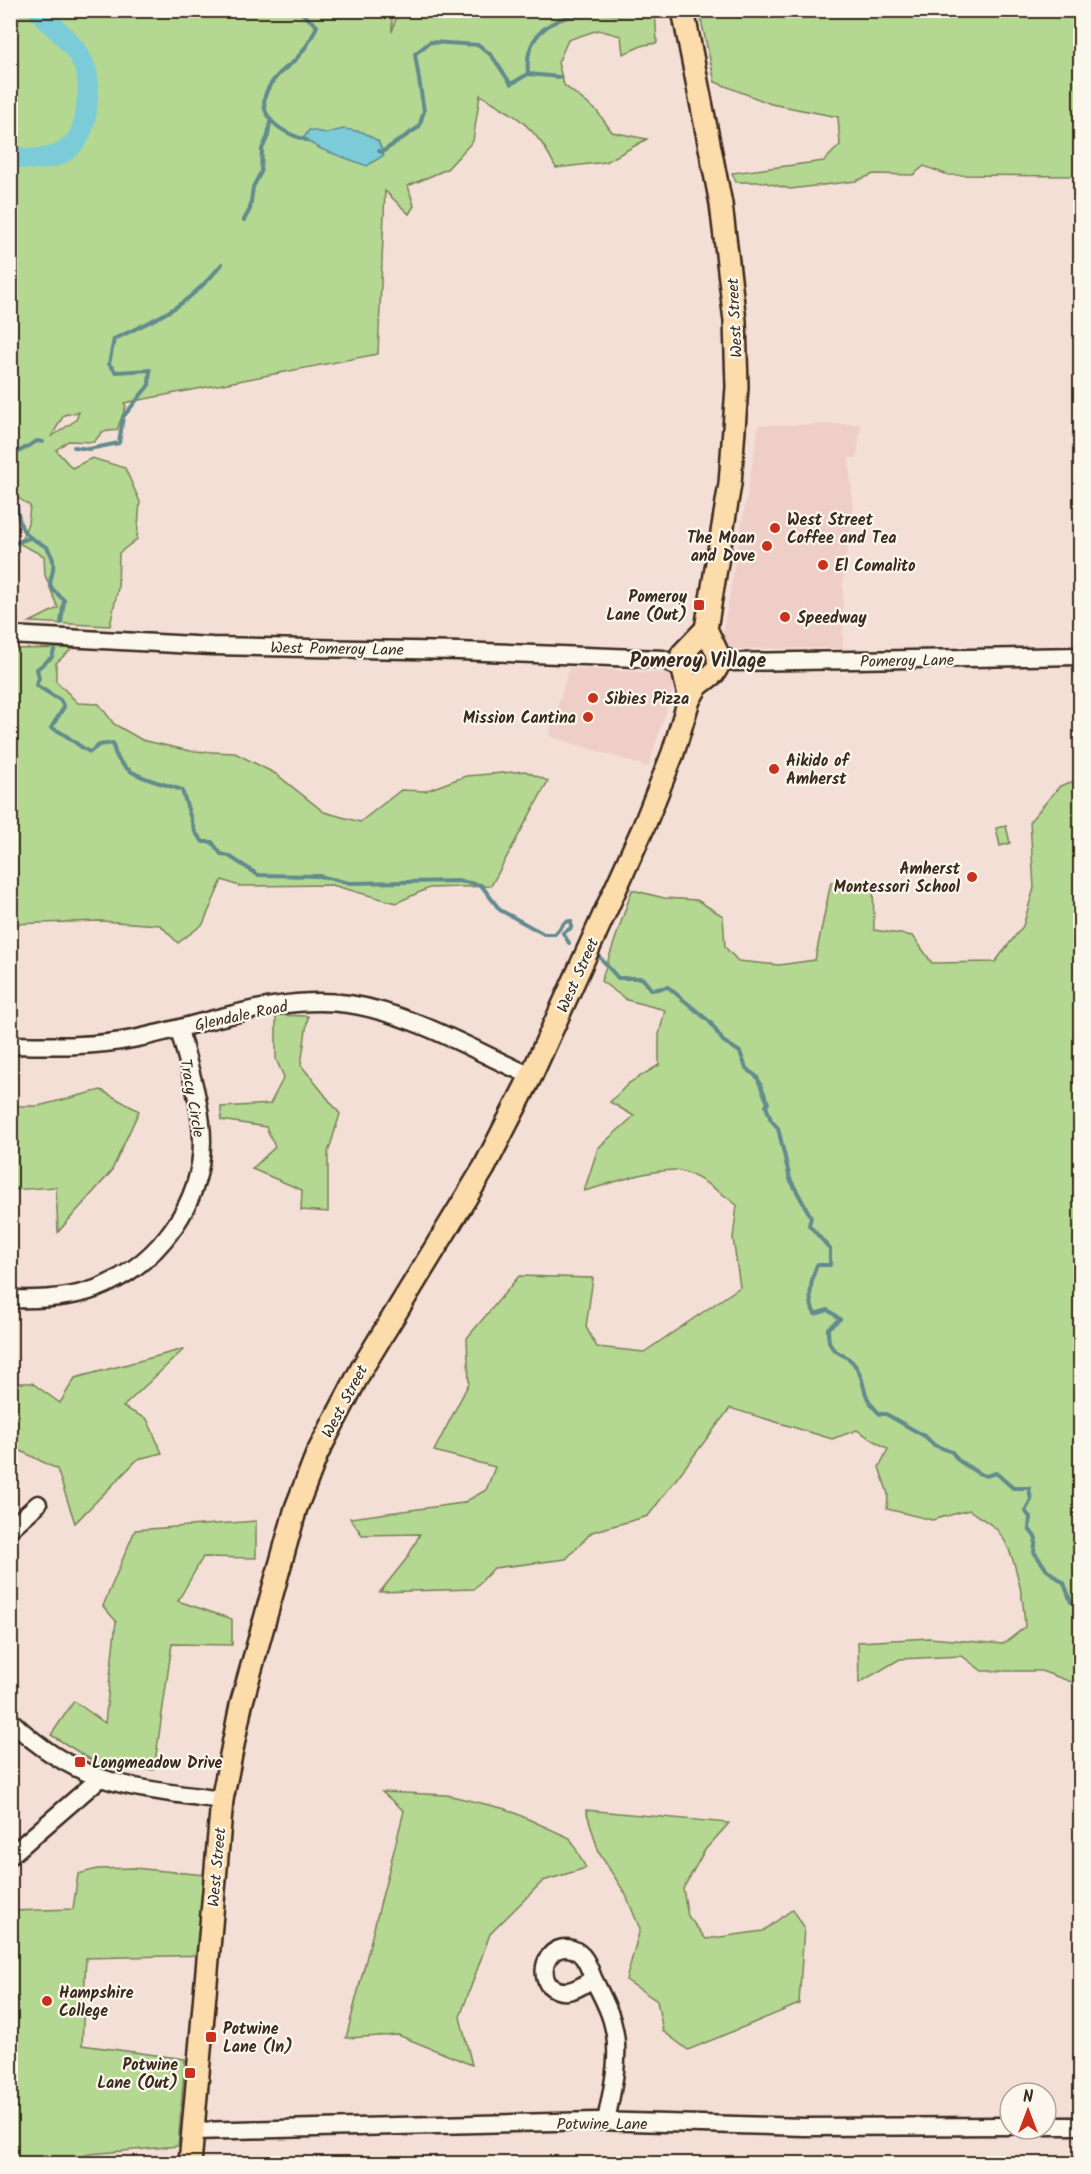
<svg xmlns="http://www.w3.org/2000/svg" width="1091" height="2174" font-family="Kalam,sans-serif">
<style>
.built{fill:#efcec8}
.green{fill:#b4d791;stroke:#788058;stroke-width:1.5;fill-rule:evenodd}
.water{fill:#7ccbd9;stroke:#628b8e;stroke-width:1.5}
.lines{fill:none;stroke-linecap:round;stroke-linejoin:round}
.stream{stroke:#628b8e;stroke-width:4}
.river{stroke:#7ccbd9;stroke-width:21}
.minor-casing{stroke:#3b2a1e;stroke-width:21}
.major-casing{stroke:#3b2a1e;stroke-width:26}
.minor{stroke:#fbf7ec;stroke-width:16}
.major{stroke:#fddcac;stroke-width:21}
.poi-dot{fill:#c8321e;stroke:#fbf7ec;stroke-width:2}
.labels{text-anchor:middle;stroke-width:4.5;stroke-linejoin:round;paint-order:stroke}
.street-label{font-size:16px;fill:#3b2a1e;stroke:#fbf7ec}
.poi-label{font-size:16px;font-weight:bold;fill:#3b2a1e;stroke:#fbf7ec;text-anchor:start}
.quarter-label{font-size:20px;font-weight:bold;fill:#3b2a1e;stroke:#fbf7ec}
</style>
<rect width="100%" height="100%" fill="#f4dfd7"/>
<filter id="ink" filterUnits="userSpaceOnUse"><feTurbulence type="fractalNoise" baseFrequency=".0167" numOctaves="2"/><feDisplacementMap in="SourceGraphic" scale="12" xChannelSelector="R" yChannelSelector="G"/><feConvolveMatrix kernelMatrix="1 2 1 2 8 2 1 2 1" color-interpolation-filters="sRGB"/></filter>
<g filter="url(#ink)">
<!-- built -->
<g class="built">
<polygon points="861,424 857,458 849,458 853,514 843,578 843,648 720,649 759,425"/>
<polygon points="569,668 678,674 648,767 549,736"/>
</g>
<!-- green -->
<g class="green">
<path d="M 11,11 L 392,11 L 392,32 L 398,11 L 655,11 L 657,43 L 644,45 L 623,54 L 621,36 L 598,30 L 568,40 L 558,63 L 564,85 L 597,111 L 612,132 L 647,139 L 606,162 L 556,168 C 537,128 518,116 480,95 L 473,141 L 447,169 L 408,186 L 414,206 L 409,214 L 385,191 L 378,354 L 124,403 L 126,406 L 117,430 L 102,432 L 94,442 L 68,441 L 56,450 L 72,468 L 92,458 L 125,468 L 140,502 L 137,539 L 119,553 L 118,588 L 110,626 L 30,622 L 58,608 L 45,575 L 44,556 L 20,544 L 28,523 L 30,506 L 17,497 L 11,507 ZM 79,412 L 76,420 L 51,437 L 64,415 Z"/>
<polygon points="699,11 1080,11 1080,176 948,175 924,166 913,175 874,174 856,181 790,189 763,182 736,182 732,173 824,161 840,145 838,117 771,104 715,82"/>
<polygon points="73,648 56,663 56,681 78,703 99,704 114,724 142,740 190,751 235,753 276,774 324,812 360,822 401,790 425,791 466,776 525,771 548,781 491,886 429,888 396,903 332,885 239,886 222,880 203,924 178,943 160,925 100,921 11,924 11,649"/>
<path d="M 1080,779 L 1080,1685 L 1041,1671 L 982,1671 L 962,1656 L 900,1659 L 859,1683 L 858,1642 L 929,1638 L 1003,1644 L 1025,1627 C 1024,1600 1015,1548 996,1529 C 989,1522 977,1516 969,1510 L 932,1520 L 887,1509 L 888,1494 L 879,1467 L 888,1449 L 857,1430 L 832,1439 L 730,1408 L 648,1516 L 592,1532 L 566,1559 L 494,1568 L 474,1589 L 380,1592 L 407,1558 L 420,1534 L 362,1535 L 350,1518 L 463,1503 L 486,1490 L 495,1467 L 434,1451 L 469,1383 L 467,1338 L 519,1276 L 593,1278 L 586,1327 L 597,1347 L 644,1352 L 740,1287 L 733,1238 L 737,1205 C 724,1195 697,1175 681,1171 C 658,1166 607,1185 584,1191 L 598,1148 L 634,1116 L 610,1102 L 629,1083 L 659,1065 L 659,1035 L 665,1010 L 627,1000 L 601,981 L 632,890 L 664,898 L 697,900 L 723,916 L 725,947 L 738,961 L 779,965 L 815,960 L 831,882 L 873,881 L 874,930 L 913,936 L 932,963 L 995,962 L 1023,926 L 1034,888 L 1030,821 L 1060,786 Z"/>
<polygon points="1006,826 1010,843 1000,846 996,828"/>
<polygon points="276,1015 308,1016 301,1065 340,1114 328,1153 328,1212 301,1210 302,1190 252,1169 275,1147 266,1127 221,1120 221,1107 270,1104 284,1077 276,1059"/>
<polygon points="101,1090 139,1111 111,1172 58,1232 56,1187 11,1190 11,1106 38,1106"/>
<polygon points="184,1349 123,1407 147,1419 162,1453 138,1459 75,1523 57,1469 11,1446 11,1383 32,1383 60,1403 75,1378"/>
<polygon points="256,1521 256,1558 203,1557 178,1601 232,1619 232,1645 172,1644 154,1770 101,1766 51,1735 74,1701 105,1723 116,1621 103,1606 135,1530"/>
<polygon points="382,1792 447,1795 506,1809 570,1838 586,1868 543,1881 490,1934 460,2017 472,2065 398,2035 346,2038 404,1811"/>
<polygon points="586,1810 729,1823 705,1850 683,1889 688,1916 706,1939 763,1931 793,1909 804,1927 799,2004 688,2050 663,2031 657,2001 626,1980 640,1929 625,1893 599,1853"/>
<polygon points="134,1868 215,1876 209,1955 86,1958 82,2045 185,2059 178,2146 90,2154 60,2163 31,2163 11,2157 11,1911 73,1909 78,1874 97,1869"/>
</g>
<!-- water -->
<polygon class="water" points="344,129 363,132 378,141 384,155 367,166 321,149 303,139 309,130 326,133"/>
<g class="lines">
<!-- stream -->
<g class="stream">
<path d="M 298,10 L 317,26 C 312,38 306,48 297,58 C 292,64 285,68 279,74 C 248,106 270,129 306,140"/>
<polyline points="528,74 560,77"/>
<path d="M 379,151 L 382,152 L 419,127 L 424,111 L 415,54 L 430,42 L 479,45 L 492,56 L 511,84 L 528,74 C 524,32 553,17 591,12 C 608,10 620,18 636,10"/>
<polyline points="244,220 250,209 253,187 261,172 262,149 268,136 270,122"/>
<path d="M 74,447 L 89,449 L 119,443 L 123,417 L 149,385 L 150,370 L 116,372 L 109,364 L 114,339 C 161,317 188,306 222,264"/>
<polyline points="10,457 37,441 43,442"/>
<path d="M 10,502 L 17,506 C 20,533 24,535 47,547 C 49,551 53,557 53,561 C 56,582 39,580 64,600 L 61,623"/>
<polyline points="10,545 29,538"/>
<path d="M 55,647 L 52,657 L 37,669 L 39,678 L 36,685 L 60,700 L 64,707 L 51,728 C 66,732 75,745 90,752 L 99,745 L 113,743 C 116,777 155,780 182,790 L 195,832 L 203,842 L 212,842 L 221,854 L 229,856 L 258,875 L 319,876 L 349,883 L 459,881 L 481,885 L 500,910 L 544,934 L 555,934 L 565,922 L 571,921 L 571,928 L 563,933 L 569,943"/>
<path d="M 596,953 L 618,978 L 642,978 L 652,990 L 668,987 L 710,1022 L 723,1041 L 740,1052 L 746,1068 L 757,1077 L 768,1103 L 766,1106 L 771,1120 L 778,1128 L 790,1179 L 811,1217 L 809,1225 L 830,1249 L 830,1265 L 817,1265 C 811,1278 807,1300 815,1314 L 828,1310 L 840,1319 L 828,1328 C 827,1358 843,1349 854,1364 C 868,1381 858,1394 880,1414 L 886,1414 L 926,1437 L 934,1445 L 952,1452 L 958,1460 L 978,1473 L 986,1476 L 996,1473 L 1013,1488 L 1029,1488 L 1031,1500 L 1025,1511 L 1030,1517 L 1029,1529 L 1036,1538 L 1034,1552 L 1047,1570 L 1064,1583 L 1071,1602 L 1080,1601"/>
</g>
<!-- river -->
<path class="river" d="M 10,156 C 55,166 84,152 87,104 C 88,90 90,77 83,63 C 74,43 53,27 38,10"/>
<defs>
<g id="minor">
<polyline points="10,635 212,646 459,651 663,659 684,671"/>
<polyline points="717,652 734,662 1080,656"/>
<path d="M 10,1045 C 54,1046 95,1047 138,1038 C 207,1024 277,994 349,1004 C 413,1014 473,1050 531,1076"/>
<path d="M 10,1299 C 40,1300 77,1298 105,1285 C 160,1260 202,1203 202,1141 C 202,1104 188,1065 179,1029"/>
<polyline points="10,1529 38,1504"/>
<path d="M 10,1720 C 77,1786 135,1788 222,1800"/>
<polyline points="10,1856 99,1779"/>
<path d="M 593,1978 C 579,1989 563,1998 548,1984 C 538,1967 551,1943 572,1949 C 585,1953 589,1968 593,1978 C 600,1993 608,2006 612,2021 C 622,2053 612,2090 606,2121"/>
<polyline points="1046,2126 1080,2126"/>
<polyline points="195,2131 596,2121 804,2127 1010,2126"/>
</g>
<g id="major">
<path d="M 689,700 C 688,684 680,667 682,654 L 706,629"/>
<polyline points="190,2164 222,1800 241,1705 296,1508 317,1454 362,1368 484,1168 531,1076 644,826 673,753 689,700 697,686 714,673 719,664 717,652 706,629 730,484 737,387 735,321 721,204 683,10"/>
</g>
</defs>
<!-- minor casing -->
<use href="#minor" class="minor-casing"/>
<!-- major casing -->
<use href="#major" class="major-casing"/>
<!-- minor -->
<use href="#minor" class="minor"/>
<!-- major -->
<use href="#major" class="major"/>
</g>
</g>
<!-- markers -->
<g class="poi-dot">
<circle cx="775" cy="528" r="6"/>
<circle cx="767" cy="546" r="6"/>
<circle cx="823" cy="565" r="6"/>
<rect x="693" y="599" width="12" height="12" rx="3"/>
<circle cx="785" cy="617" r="6"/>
<circle cx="593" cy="698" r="6"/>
<circle cx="588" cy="717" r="6"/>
<circle cx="774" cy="769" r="6"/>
<circle cx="972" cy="877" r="6"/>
<rect x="74" y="1756" width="12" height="12" rx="3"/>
<circle cx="47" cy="2001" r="6"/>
<rect x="205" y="2031" width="12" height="12" rx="3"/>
<rect x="184" y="2067" width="12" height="12" rx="3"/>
</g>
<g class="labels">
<!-- street labels -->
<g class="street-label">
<text transform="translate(734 318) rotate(-93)" y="6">West Street</text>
<text transform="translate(337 648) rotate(1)" y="6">West Pomeroy Lane</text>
<text transform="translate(907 660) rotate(-1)" y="6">Pomeroy Lane</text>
<text transform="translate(577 975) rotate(-66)" y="6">West Street</text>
<text transform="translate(241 1015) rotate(-12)" y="6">Glendale Road</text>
<text transform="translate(193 1098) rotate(80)" y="6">Tracy Circle</text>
<text transform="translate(344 1401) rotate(-62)" y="6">West Street</text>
<text transform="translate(216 1867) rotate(-85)" y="6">West Street</text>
<text x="602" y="2129">Potwine Lane</text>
</g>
<!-- poi labels -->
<g class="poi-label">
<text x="787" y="525">West Street<tspan x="787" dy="18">Coffee and Tea</tspan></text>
<text x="755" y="543" text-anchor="end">The Moan<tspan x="755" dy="18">and Dove</tspan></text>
<text x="835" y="571">El Comalito</text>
<text x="687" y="602" text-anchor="end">Pomeroy<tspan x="687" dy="18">Lane (Out)</tspan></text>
<text x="797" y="623">Speedway</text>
<text x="605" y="704">Sibies Pizza</text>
<text x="576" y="723" text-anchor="end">Mission Cantina</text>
<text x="786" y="766">Aikido of<tspan x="786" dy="18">Amherst</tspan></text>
<text x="960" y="874" text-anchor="end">Amherst<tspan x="960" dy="18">Montessori School</tspan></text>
<text x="92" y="1768">Longmeadow Drive</text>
<text x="59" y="1998">Hampshire<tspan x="59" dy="18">College</tspan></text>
<text x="223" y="2034">Potwine<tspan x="223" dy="18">Lane (In)</tspan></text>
<text x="178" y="2070" text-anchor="end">Potwine<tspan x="178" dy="18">Lane (Out)</tspan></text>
</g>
<!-- quarter labels -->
<g class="quarter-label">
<text x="698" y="667">Pomeroy Village</text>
</g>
</g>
<!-- margin -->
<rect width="1091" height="2174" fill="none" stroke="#fbf7ec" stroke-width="36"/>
<rect x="18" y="18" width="1055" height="2138" fill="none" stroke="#3b2a1e" stroke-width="2" filter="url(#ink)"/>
<!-- north arrow -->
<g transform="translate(1028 2111)"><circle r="28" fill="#fbf7ec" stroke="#aea59a" stroke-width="1.5"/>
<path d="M0-4.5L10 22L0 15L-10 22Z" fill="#c8321e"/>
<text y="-9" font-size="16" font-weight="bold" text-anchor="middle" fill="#3b2a1e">N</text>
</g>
</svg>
